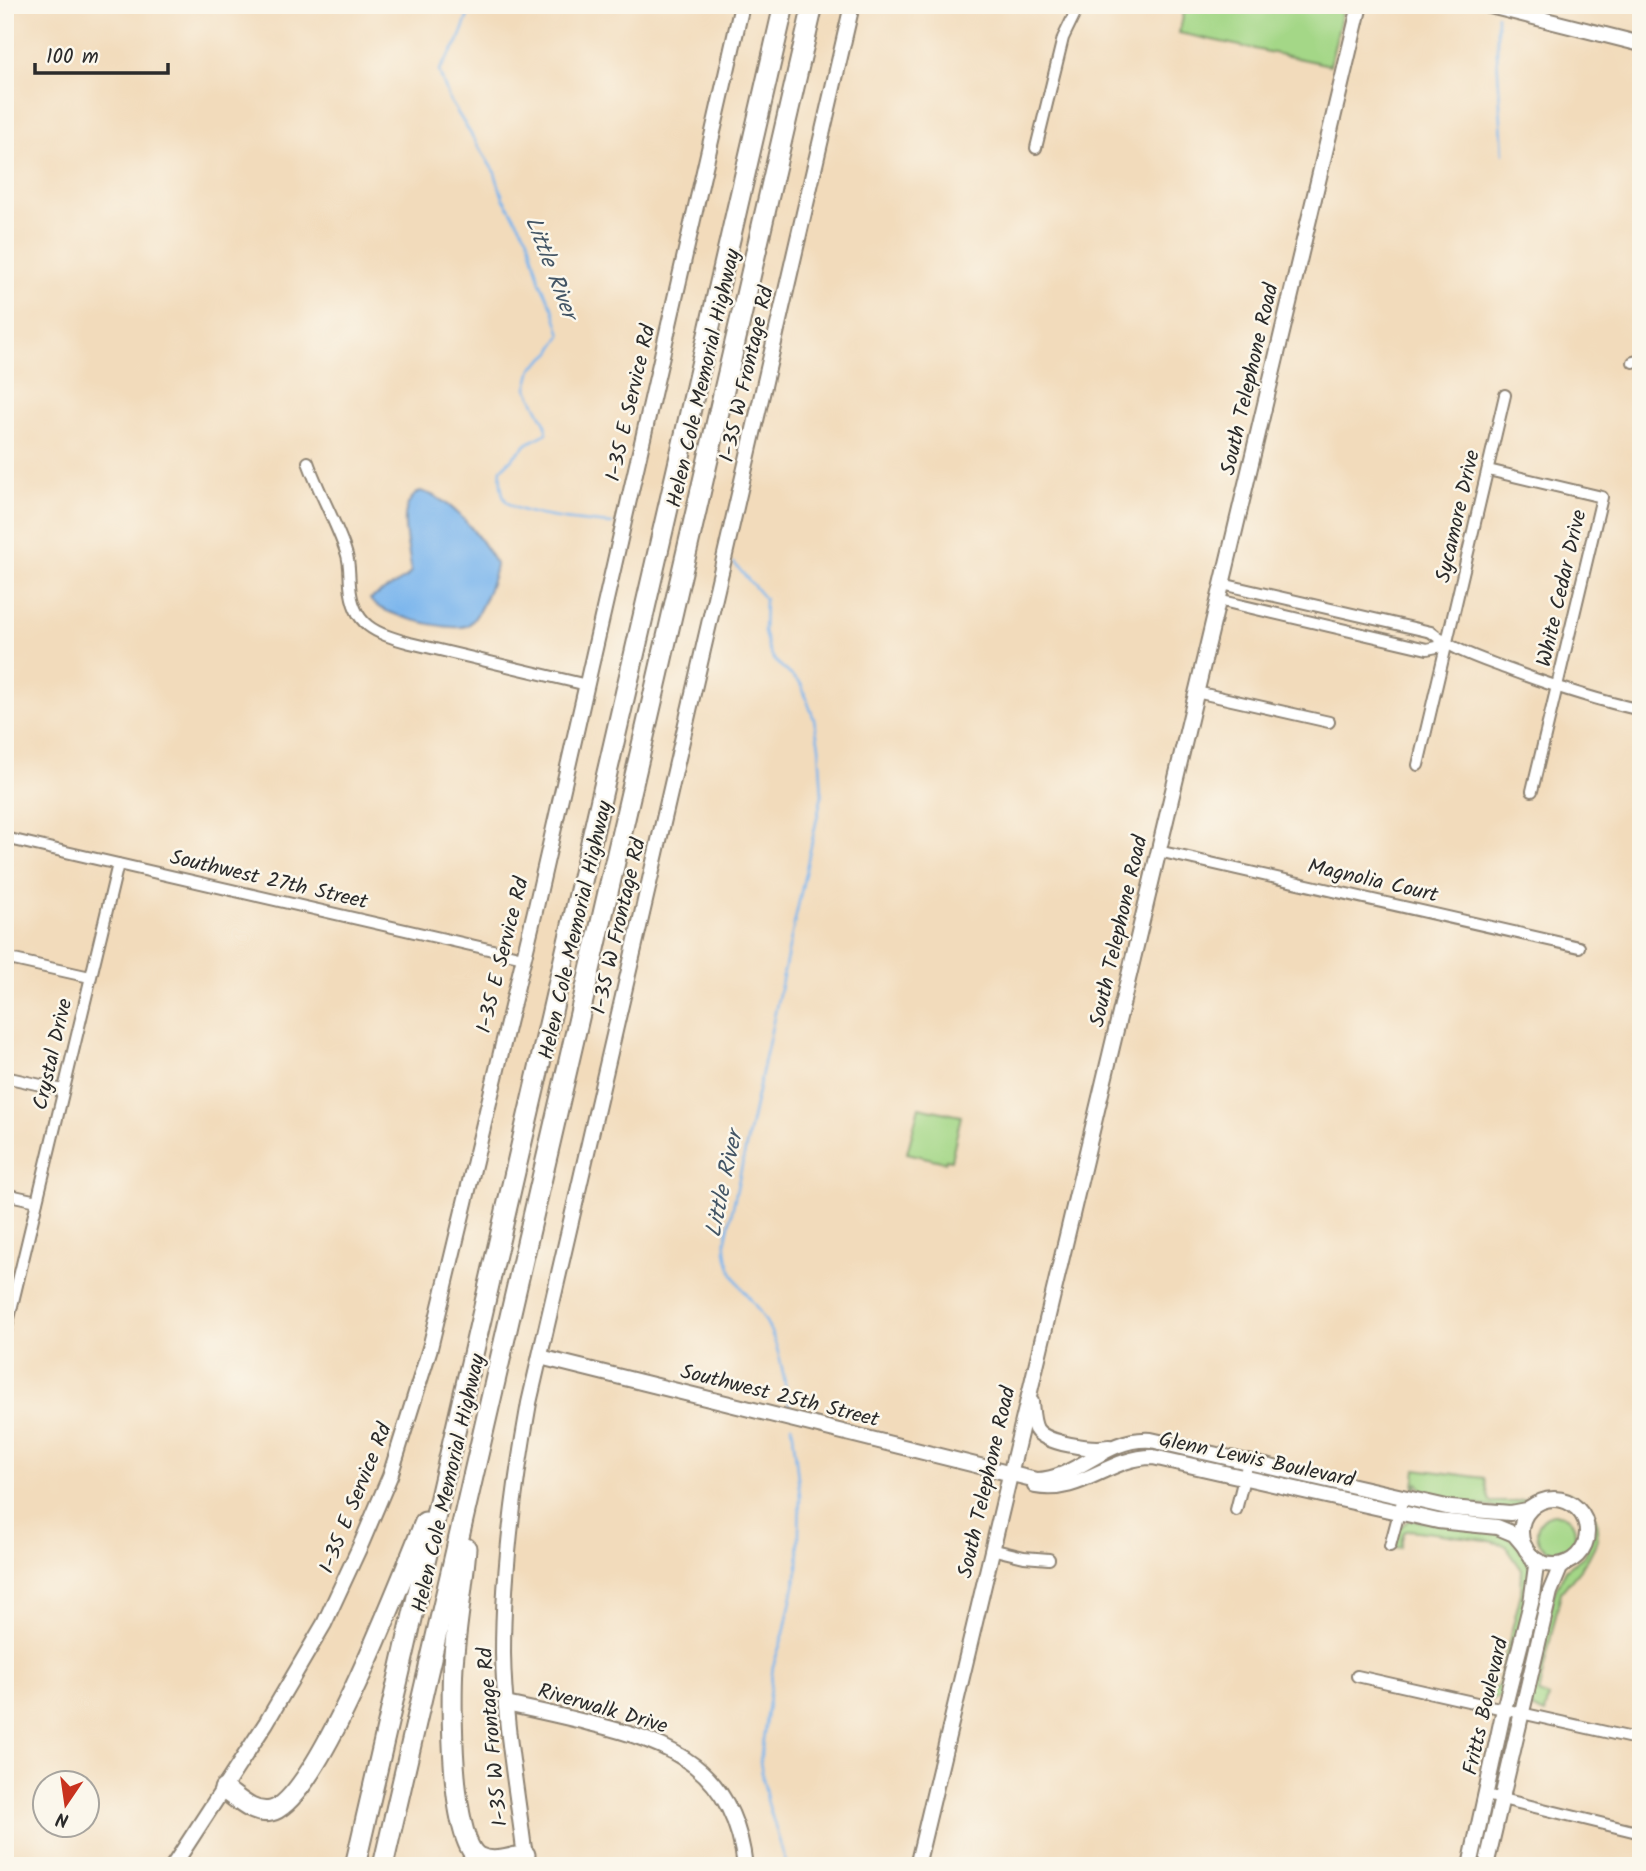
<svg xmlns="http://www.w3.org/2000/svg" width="1646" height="1871" font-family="Kalam,sans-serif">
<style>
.green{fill:#a4d787;stroke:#688159;stroke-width:2}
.water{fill:#7cb6ed;stroke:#54708c;stroke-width:2}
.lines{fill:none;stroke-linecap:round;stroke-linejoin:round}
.stream{stroke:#7cb6ed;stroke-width:2.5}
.street-casing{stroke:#8e8373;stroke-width:14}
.secondary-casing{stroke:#8e8373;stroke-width:18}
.highway-casing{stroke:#8e8373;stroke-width:23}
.street{stroke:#fff;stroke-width:10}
.secondary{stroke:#fff;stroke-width:14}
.highway{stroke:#fff;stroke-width:19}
.labels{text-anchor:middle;stroke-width:5;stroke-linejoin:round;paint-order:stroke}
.street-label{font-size:21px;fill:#2b2b2b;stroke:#fbf7ec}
.water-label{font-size:23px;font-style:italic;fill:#435565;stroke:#fbf7ec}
</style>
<rect width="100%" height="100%" fill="#fbf7ec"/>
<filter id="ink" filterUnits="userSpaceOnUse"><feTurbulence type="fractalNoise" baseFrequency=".0143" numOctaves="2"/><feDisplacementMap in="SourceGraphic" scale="14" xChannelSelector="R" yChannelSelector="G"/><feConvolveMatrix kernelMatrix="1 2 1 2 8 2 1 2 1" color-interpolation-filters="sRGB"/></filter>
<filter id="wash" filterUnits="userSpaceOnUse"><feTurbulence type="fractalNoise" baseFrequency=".00686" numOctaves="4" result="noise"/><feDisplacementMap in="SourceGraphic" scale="28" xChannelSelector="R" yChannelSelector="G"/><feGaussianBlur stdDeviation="1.57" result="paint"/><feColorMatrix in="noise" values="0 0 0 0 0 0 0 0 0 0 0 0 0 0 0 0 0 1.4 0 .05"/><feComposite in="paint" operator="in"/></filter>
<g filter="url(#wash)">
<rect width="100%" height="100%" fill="#f2dbbb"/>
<!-- green -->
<g class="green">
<polygon points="1186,5 1344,5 1330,65 1179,33"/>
<polygon points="919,1107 961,1116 951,1160 946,1159 945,1162 907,1153"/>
<polygon points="1416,1469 1484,1478 1490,1502 1515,1502 1559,1490 1571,1493 1587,1504 1596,1519 1598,1539 1588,1559 1561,1592 1538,1694 1549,1697 1545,1714 1531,1708 1529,1703 1555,1590 1566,1570 1585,1555 1593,1533 1592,1521 1587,1512 1578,1504 1566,1497 1544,1498 1524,1508 1512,1510 1419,1497 1419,1492 1426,1493 1427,1491 1422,1490 1418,1483 1416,1484 1417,1489 1414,1488"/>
<circle cx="1556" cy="1533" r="19"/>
<path d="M 1409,1520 C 1431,1523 1496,1527 1511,1539 C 1524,1550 1528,1561 1532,1576 L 1504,1694 C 1497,1700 1493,1700 1485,1698 L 1487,1687 L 1497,1689 L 1521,1593 L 1522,1570 L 1505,1545 L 1486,1540 L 1410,1530 L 1404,1532 L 1400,1548 L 1395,1547 L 1400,1527 Z"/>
</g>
<!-- water -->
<path class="water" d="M 420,491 C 454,499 479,536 496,564 C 495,576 478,622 466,626 C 450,632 376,614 370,599 L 406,578 L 411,572 C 411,548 392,508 420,491 Z"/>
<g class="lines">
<!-- stream -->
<g class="stream">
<path d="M 472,5 L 458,42 L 439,71 L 449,99 L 495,173 L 503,198 L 528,238 L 540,282 L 553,309 L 561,335 L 551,352 L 532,369 L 527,388 L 546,425 L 547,433 L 528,443 L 501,469 C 500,479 501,494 506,501 C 518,517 591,522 612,524"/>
<polyline points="1497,15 1497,54 1503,154"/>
<path d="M 734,563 L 765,599 L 764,632 L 769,650 L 775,661 L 801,684 L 814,719 L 819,746 L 822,795 L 726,1239 C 723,1281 755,1295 770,1330 C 782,1356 785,1387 791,1415"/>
<polyline points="787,1866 767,1800 760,1762 773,1666 784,1633 798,1567 800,1496 792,1425"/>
</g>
</g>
</g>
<g filter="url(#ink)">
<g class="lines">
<defs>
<g id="street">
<polyline points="1036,148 1063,38 1079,5"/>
<polyline points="1633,362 1641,360"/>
<path d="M 308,462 C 319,493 336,522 346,552 C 350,562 349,575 350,585 C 353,626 375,633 410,643 L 587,685"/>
<polyline points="1488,470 1602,497 1532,791"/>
<path d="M 1222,584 L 1431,632 C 1454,651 1482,659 1510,670 C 1553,686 1596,700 1641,710"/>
<polyline points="1218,600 1427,649 1447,645"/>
<polyline points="1196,692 1329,722"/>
<polyline points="1418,765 1505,395"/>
<polyline points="5,838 523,957"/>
<polyline points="1158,851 1579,947"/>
<polyline points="5,958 90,977"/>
<polyline points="5,1077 63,1090"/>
<polyline points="5,1194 37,1201"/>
<polyline points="5,1335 118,864"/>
<polyline points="1236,1510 1248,1462"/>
<polyline points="1390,1546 1401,1505"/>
<polyline points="991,1549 1024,1557 1049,1559"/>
<polyline points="1357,1676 1641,1740"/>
<polyline points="1486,1795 1641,1833"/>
</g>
<g id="secondary">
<polyline points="1486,5 1641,44"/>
<path d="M 540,1357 L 1036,1480 C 1079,1479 1104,1437 1151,1440 L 1451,1508 L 1510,1513 L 1526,1510 L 1536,1504"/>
<path d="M 1031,1402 C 1032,1411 1032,1421 1036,1429 C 1045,1444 1093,1450 1109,1447"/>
<path d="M 1035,1486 C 1081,1495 1108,1457 1153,1457 L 1438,1521 L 1497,1527 L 1514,1534 L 1525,1547"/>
<circle cx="1554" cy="1532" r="33"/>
<path d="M 506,1704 C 534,1710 562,1716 589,1723 C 674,1743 734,1770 745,1866"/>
<polyline points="173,1866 266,1723 324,1624 362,1542 390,1476 430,1348 535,911 742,5"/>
<path d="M 526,1866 C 518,1795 504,1725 503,1653 C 503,1568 514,1486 529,1403 L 852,5"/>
<polyline points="917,1866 1360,5"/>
<polyline points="1470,1866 1504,1709 1531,1603 1536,1566 1531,1556"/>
<polyline points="1486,1866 1550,1592 1560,1568 1566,1563"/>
</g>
<g id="highway">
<path d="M 466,1548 C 463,1587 456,1626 453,1665 C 451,1698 450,1840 478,1857 C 492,1865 511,1858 525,1855"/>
<path d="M 224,1789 C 238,1799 253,1815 271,1811 C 318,1801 404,1571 425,1522"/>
<polyline points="355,1866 784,5"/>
<polyline points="383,1866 813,5"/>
</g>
</defs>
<!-- street casing -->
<use href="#street" class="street-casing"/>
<!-- secondary casing -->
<use href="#secondary" class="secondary-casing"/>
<!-- highway casing -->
<use href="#highway" class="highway-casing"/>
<!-- street -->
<use href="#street" class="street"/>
<!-- secondary -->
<use href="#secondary" class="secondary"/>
<!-- highway -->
<use href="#highway" class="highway"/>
</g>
</g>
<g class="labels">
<!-- street labels -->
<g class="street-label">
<text transform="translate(746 374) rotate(-77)" y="7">I-35 W Frontage Rd</text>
<text transform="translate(703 378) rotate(-77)" y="7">Helen Cole Memorial Highway</text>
<text transform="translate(1249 379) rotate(-77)" y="7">South Telephone Road</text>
<text transform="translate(630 403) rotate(-77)" y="7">I-35 E Service Rd</text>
<text transform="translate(1457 516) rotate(-77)" y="7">Sycamore Drive</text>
<text transform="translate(1561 588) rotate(-77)" y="7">White Cedar Drive</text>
<text transform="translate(269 879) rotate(13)" y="7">Southwest 27th Street</text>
<text transform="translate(1373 880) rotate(13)" y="7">Magnolia Court</text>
<text transform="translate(618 926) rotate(-77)" y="7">I-35 W Frontage Rd</text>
<text transform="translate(575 930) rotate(-77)" y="7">Helen Cole Memorial Highway</text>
<text transform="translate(1118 931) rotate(-77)" y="7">South Telephone Road</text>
<text transform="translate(502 955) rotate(-76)" y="7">I-35 E Service Rd</text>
<text transform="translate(52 1054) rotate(-77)" y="7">Crystal Drive</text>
<text transform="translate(780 1395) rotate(14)" y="7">Southwest 25th Street</text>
<text transform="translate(1257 1459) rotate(12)" y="7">Glenn Lewis Boulevard</text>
<text transform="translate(986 1482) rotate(-77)" y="7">South Telephone Road</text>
<text transform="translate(448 1483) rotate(-77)" y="7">Helen Cole Memorial Highway</text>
<text transform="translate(355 1498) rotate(-68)" y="7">I-35 E Service Rd</text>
<text transform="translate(1485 1706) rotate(-77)" y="7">Fritts Boulevard</text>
<text transform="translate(603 1708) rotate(16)" y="7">Riverwalk Drive</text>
<text transform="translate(492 1737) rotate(-95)" y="7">I-35 W Frontage Rd</text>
</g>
<!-- water labels -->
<g class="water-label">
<text transform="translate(552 267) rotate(69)" y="8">Little River</text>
<text transform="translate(723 1184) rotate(-78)" y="8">Little River</text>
</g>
</g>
<!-- margin -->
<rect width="1646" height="1871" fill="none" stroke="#fbf7ec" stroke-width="28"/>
<!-- north arrow -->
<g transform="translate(66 1804) rotate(193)"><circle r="33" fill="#fbf7ec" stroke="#a8a59f" stroke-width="2"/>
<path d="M0-5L12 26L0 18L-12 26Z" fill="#c8321e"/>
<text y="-10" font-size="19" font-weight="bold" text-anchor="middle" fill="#2b2b2b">N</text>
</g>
<!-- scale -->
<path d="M35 63v10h133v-10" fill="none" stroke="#2b2b2b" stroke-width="3.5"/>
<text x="46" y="63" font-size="21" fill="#2b2b2b" stroke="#fbf7ec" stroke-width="5" paint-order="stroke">100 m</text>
</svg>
